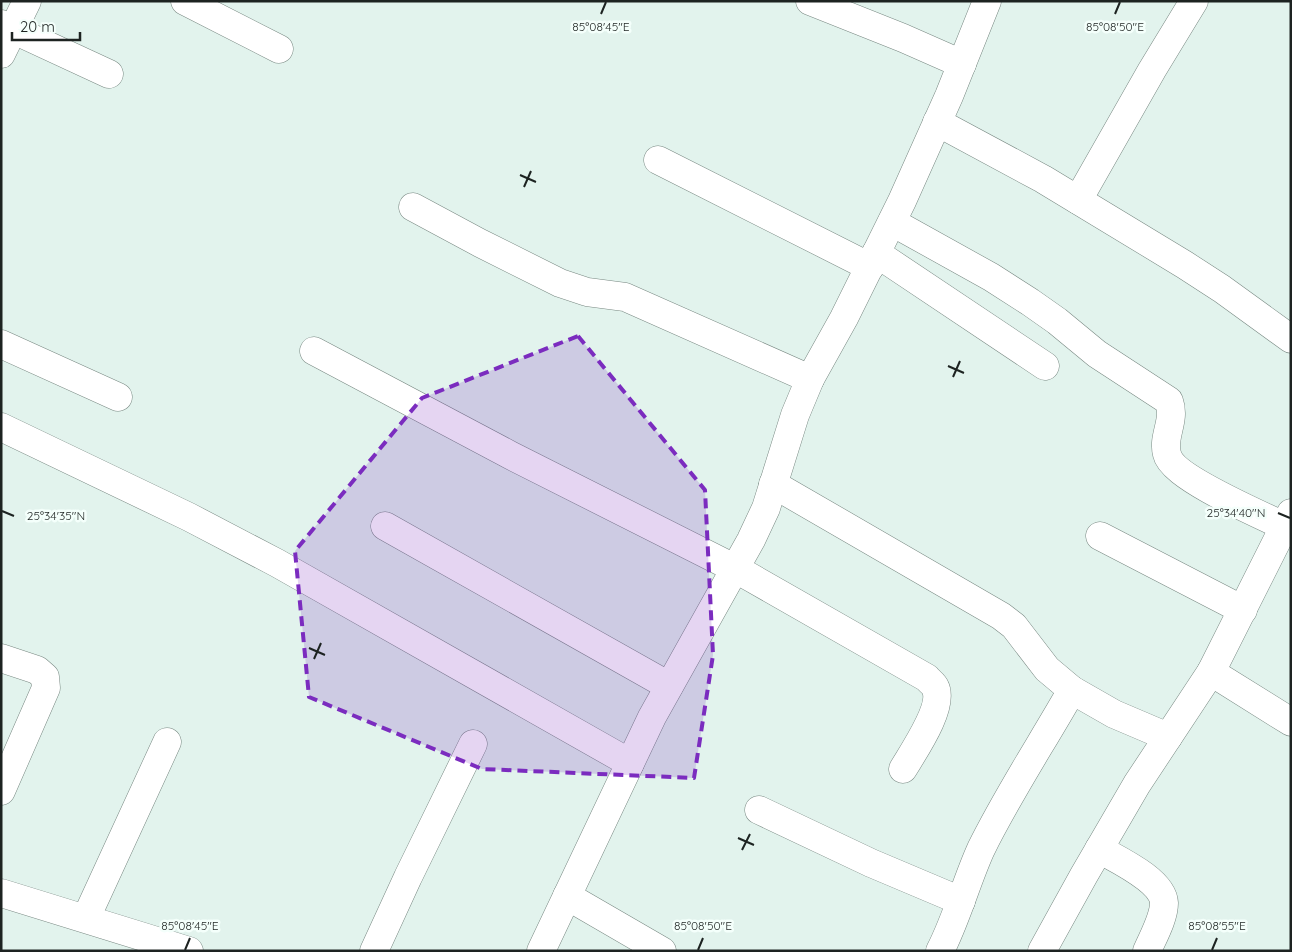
<svg xmlns="http://www.w3.org/2000/svg" width="1292" height="952" font-family="Quicksand,sans-serif">
<style>
.lines{fill:none;stroke-linecap:round;stroke-linejoin:round}
.minor-casing{stroke:#788882;stroke-width:29}
.minor{stroke:#fff;stroke-width:28}
.marked{fill:#7b2cbf;fill-opacity:0.2;stroke:#7b2cbf;stroke-width:4;stroke-dasharray:10 6;stroke-linejoin:round}
.ticks{fill:none;stroke:#1d2321;stroke-width:2}
.ticks-label{font-size:12px;text-anchor:middle;fill:#1d2321;stroke:#f4fffb;stroke-width:5;stroke-linejoin:round;paint-order:stroke}
</style>
<rect width="100%" height="100%" fill="#e2f3ed"/>
<g class="lines">
<defs>
<g id="minor">
<polyline points="185,1 279,49"/>
<polyline points="810,1 903,38 962,64"/>
<polyline points="1,24 109,74"/>
<polyline points="1,54 27,1"/>
<polyline points="937,122 1043,179 1185,265 1222,289 1291,339"/>
<polyline points="658,160 870,267"/>
<polyline points="1078,200 1152,70 1194,1"/>
<polyline points="413,207 480,243 560,283 587,292 625,297 810,379"/>
<path d="M 892,222 L 991,277 L 1030,302 L 1057,321 L 1097,354 L 1169,401 C 1176,421 1162,436 1167,454 C 1172,477 1261,515 1284,526"/>
<polyline points="876,253 1045,366"/>
<polyline points="1,344 118,397"/>
<path d="M 314,351 L 510,455 L 736,569 L 927,678 C 929,681 934,684 935,687 C 945,706 913,752 903,769"/>
<polyline points="1,427 189,517 277,563 630,763"/>
<polyline points="773,484 1001,616 1014,626 1047,669 1072,690 1114,714 1168,737"/>
<polyline points="385,526 669,686"/>
<polyline points="1100,536 1243,610"/>
<polyline points="1,658 37,670 45,677 46,688 1,791"/>
<polyline points="1211,672 1291,722"/>
<polyline points="759,810 871,863 961,901"/>
<path d="M 1099,849 C 1116,859 1163,880 1164,903 C 1164,918 1153,937 1147,951"/>
<polyline points="1,893 189,951"/>
<polyline points="567,896 662,951"/>
<polyline points="86,918 167,742"/>
<polyline points="374,951 408,877 473,744"/>
<polyline points="541,951 652,717 751,540 766,508 795,415 810,379 844,318 902,201 949,96 987,1"/>
<path d="M 940,951 C 957,918 966,882 981,849 C 1008,794 1042,743 1072,690"/>
<polyline points="1042,951 1084,875 1137,784 1211,672 1291,513"/>
</g>
</defs>
<!-- minor casing -->
<use href="#minor" class="minor-casing"/>
<!-- minor -->
<use href="#minor" class="minor"/>
</g>
<!-- marked area -->
<path class="marked" d="M 578,336 L 705,490 L 713,655 L 694,778 L 482,769 L 309,697 L 295,551 L 422,398 Z"/>
<!-- ticks -->
<path class="ticks" d="M 601,14 L 606,2M 1115,14 L 1120,2M 520,175 L 536,182M 524,187 L 531,171M 948,366 L 964,373M 953,377 L 960,361M 2,511 L 14,516M 1278,513 L 1290,518M 309,648 L 325,655M 314,659 L 321,643M 738,838 L 754,845M 742,850 L 750,834M 185,950 L 190,938M 698,950 L 703,938M 1212,950 L 1217,938"/>
<g class="ticks-label">
<text x="601" y="31">85°08'45"E</text>
<text x="1115" y="31">85°08'50"E</text>
<text x="1236" y="517">25°34'40"N</text>
<text x="56" y="520">25°34'35"N</text>
<text x="190" y="930">85°08'45"E</text>
<text x="703" y="930">85°08'50"E</text>
<text x="1217" y="930">85°08'55"E</text>
</g>
<!-- border -->
<rect width="1292" height="952" fill="none" stroke="#1d2321" stroke-width="5"/>
<!-- scale -->
<path d="M12 32v8h68v-8" fill="none" stroke="#1d2321" stroke-width="2.5"/>
<text x="20" y="32" font-size="15" fill="#1d2321" stroke="#f4fffb" stroke-width="4" paint-order="stroke">20 m</text>
</svg>
